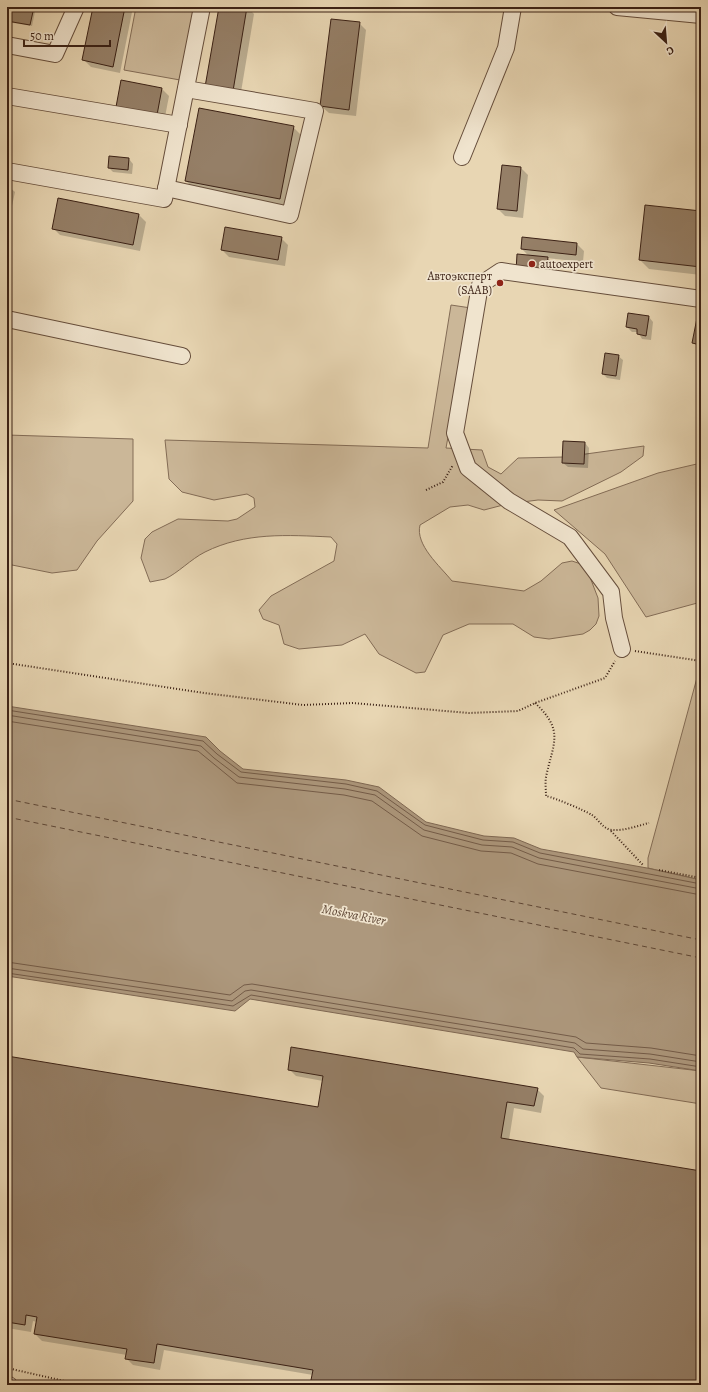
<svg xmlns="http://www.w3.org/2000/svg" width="708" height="1392" font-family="Alegreya,serif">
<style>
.green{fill:#cbb798;stroke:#836c56}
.water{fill:#ad987d;stroke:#7f6853}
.shadow{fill:#0003}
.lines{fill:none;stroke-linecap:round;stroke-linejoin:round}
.shore{stroke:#745c49;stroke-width:1}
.ferry{stroke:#5d4534;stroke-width:1;stroke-dasharray:5 4;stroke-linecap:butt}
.building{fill:#957f67;stroke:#3b2115}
.minor-casing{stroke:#664e3c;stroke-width:18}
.path{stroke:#3b2115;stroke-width:2;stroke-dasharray:1 2;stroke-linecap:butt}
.minor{stroke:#f0e4ce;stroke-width:16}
.poi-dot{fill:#8f2418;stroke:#f0e4ce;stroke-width:1.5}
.labels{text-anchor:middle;stroke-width:3.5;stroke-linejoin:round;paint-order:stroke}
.poi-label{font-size:12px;fill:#3b2115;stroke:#f0e4ce;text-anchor:start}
.water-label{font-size:13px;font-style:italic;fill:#5d4534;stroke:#f0e4ce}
</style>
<rect width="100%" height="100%" fill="#e8d6b3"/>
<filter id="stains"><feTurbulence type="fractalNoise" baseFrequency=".005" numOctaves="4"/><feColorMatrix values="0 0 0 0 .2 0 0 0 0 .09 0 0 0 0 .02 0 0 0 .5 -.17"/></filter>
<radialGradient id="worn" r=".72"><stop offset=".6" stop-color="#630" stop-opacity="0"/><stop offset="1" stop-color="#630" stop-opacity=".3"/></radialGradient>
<!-- green -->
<g class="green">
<polygon points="136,7 194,7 180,80 124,70"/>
<path d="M 451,305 L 471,308 L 446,448 L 482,450 L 488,467 L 501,474 L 518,458 L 564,457 L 644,446 L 643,456 L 621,472 L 562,501 L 538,500 L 507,504 L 484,510 L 468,505 L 450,507 L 420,525 C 415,545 440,566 452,581 L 524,591 L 541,581 L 562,563 L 572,561 L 581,564 L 588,572 L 598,598 L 599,616 L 596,624 L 590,630 L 583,634 L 549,639 L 534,637 L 513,624 L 469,624 L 443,635 L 425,672 L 416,673 L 379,654 L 365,634 L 342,645 L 299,649 L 284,644 L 279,625 L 263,619 L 259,610 L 271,596 L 334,561 L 337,544 L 331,537 C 288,535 245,532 205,552 C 191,559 178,573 165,579 C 160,580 155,581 150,582 L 141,558 L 145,539 L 152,532 L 178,519 L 228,521 L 237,519 L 255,507 L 254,498 L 247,494 L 214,500 L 182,492 L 169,479 L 165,440 L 428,448 Z"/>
<polygon points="7,435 133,439 133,501 97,541 77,570 52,573 7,564"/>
<polygon points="701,463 701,602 646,617 605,554 554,510 658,473"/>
<polygon points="701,663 701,880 648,868 648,858"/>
<polygon points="577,1057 701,1071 701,1104 601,1088"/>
</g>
<!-- water -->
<polygon class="water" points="7,706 206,737 220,751 243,769 346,780 379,787 426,822 484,836 514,838 541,849 647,868 701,880 701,1071 649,1063 577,1057 574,1052 250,999 235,1011 7,976"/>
<!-- shadow -->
<g class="shadow">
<polygon points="7,7 36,7 32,26 7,22"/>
<polygon points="95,7 133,7 120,73 91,67 84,60"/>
<polygon points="220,7 247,7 254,14 240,98 213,94"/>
<polygon points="359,23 366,30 356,116 329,113 321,106"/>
<polygon points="122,81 162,89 169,96 164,122"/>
<polygon points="293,127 303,137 289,208 195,190 186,181"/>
<polygon points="129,159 133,164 132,174 113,172 109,168"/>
<polygon points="503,166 521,168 528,175 523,218 505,216 498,209"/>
<polygon points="7,185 15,192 9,220 7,220"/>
<polygon points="59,199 139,215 146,222 140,251 60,235 53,228"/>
<polygon points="701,212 701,275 649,269 640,260"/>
<polygon points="281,238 288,245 285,266 229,257 222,250"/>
<polygon points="523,238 577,244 584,251 583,262 547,258 550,260 548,276 522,249"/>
<polygon points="649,317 653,322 651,340 642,339 638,332 632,332 627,327"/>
<polygon points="701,320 701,348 693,343"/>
<polygon points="618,356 623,360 620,380 607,378 603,374"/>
<polygon points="585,443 589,448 588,468 568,467 563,463"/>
<polygon points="7,1057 319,1108 323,1081 296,1076 289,1069 537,1089 544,1096 541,1113 514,1108 509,1140 701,1172 701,1385 311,1385 313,1375 164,1350 160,1370 133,1365 126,1358 127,1355 42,1341 35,1334 37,1322 33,1321 31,1332 7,1328"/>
</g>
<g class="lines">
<!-- shore -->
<g class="shore">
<polyline points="7,710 203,741 217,754 241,772 346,784 377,791 425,825 483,840 513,842 540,853 701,884"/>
<polyline points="7,715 201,746 214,758 239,777 345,789 375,795 424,830 482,845 512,847 539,858 701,889"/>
<polyline points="7,721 198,751 237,783 344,795 372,801 422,836 481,851 511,853 538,864 701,895"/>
<polyline points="7,962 230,995 244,985 252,984 576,1037 586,1043 651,1048 701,1056"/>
<polyline points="7,968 232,1001 245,991 251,990 575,1043 583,1049 650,1054 701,1062"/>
<polyline points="7,973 233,1006 251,995 574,1048 580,1054 650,1059 701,1067"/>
</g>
<!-- ferry -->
<g class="ferry">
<polyline points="7,799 701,940"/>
<polyline points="7,817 701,958"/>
</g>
</g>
<!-- building -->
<g class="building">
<polygon points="7,7 34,7 30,25 7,21"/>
<polygon points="93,7 125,7 113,67 82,60"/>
<polygon points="219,7 247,7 233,91 205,87"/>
<polygon points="331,19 360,22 349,110 320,106"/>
<polygon points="121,80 162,88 157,115 116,107"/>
<polygon points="199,108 294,126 280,199 185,181"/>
<polygon points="109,156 129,158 128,170 108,168"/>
<polygon points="502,165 521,167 517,211 497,209"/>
<polygon points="58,198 139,214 133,245 52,229"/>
<polygon points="645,205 701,211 701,267 639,260"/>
<polygon points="225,227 282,237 278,260 221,250"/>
<polygon points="522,237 577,243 576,255 521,249"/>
<polygon points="517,254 548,257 546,274 516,271"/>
<polygon points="628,313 649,316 646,336 637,334 637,329 626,327"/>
<polygon points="697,318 701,319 701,345 692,343"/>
<polygon points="605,353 619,355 616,376 602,374"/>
<polygon points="563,441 585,442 584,464 562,463"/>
<polygon points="291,1047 538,1088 534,1106 507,1102 501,1138 701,1171 701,1385 310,1385 313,1370 157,1344 154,1363 125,1359 127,1349 34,1334 37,1317 26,1315 25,1325 7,1322 7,1056 318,1107 323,1076 288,1070"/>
</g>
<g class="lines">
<defs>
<g id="minor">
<polyline points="617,7 701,15"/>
<polyline points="7,45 55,54 76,7"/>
<polyline points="7,96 179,125"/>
<polyline points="462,157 506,48 513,7"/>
<polyline points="7,171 164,199 202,7"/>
<polyline points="166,188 290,215 315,111 186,89"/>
<polyline points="7,319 182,356"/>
<polyline points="622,649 614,618 611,592 570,537 509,501 468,468 455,433 480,285 501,271 701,299"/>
<polyline points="7,1385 9,1385"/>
</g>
</defs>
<!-- minor casing -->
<use href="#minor" class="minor-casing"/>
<!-- path -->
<g class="path">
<polyline points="426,490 443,482 453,465"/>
<polyline points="635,651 701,661"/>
<polyline points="7,663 204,693 303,705 353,703 469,713 518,711 535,703 605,678 615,661"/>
<path d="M 535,703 C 565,731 553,743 546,777 C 545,783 546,790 546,796 C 555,798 584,810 592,815 C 599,820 603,829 612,830 C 624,831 637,826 649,823"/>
<polyline points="611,831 643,865"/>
<polyline points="659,870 701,878"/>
<polyline points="7,1368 82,1385"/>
</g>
<!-- minor -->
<use href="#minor" class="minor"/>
</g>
<!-- markers -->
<g class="poi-dot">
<circle cx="532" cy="264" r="4"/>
<circle cx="500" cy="283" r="4"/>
</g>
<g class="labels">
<!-- poi labels -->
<g class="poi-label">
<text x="540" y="268">autoexpert</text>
<text x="492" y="280" text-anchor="end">Автоэксперт<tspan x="492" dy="14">(SAAB)</tspan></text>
</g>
<!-- water labels -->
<g class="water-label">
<text transform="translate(354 914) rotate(11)" y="5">Moskva River</text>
</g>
</g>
<!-- margin -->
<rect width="708" height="1392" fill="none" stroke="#e8d6b3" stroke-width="24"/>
<rect x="8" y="8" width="692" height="1376" fill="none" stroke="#3b2115" stroke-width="2"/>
<rect x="12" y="12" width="684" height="1368" fill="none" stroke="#3b2115"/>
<!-- north arrow -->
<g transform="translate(666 42) rotate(154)" stroke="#f0e4ce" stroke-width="3" paint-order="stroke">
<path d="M0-3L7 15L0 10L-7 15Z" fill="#3b2115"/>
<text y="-6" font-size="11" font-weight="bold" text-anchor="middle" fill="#3b2115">С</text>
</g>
<!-- scale -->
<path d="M24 40v6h86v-6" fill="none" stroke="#3b2115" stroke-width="2"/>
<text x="30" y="40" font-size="12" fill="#3b2115" stroke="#f0e4ce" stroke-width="3" paint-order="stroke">50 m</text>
<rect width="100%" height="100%" filter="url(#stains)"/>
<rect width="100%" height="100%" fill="url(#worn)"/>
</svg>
